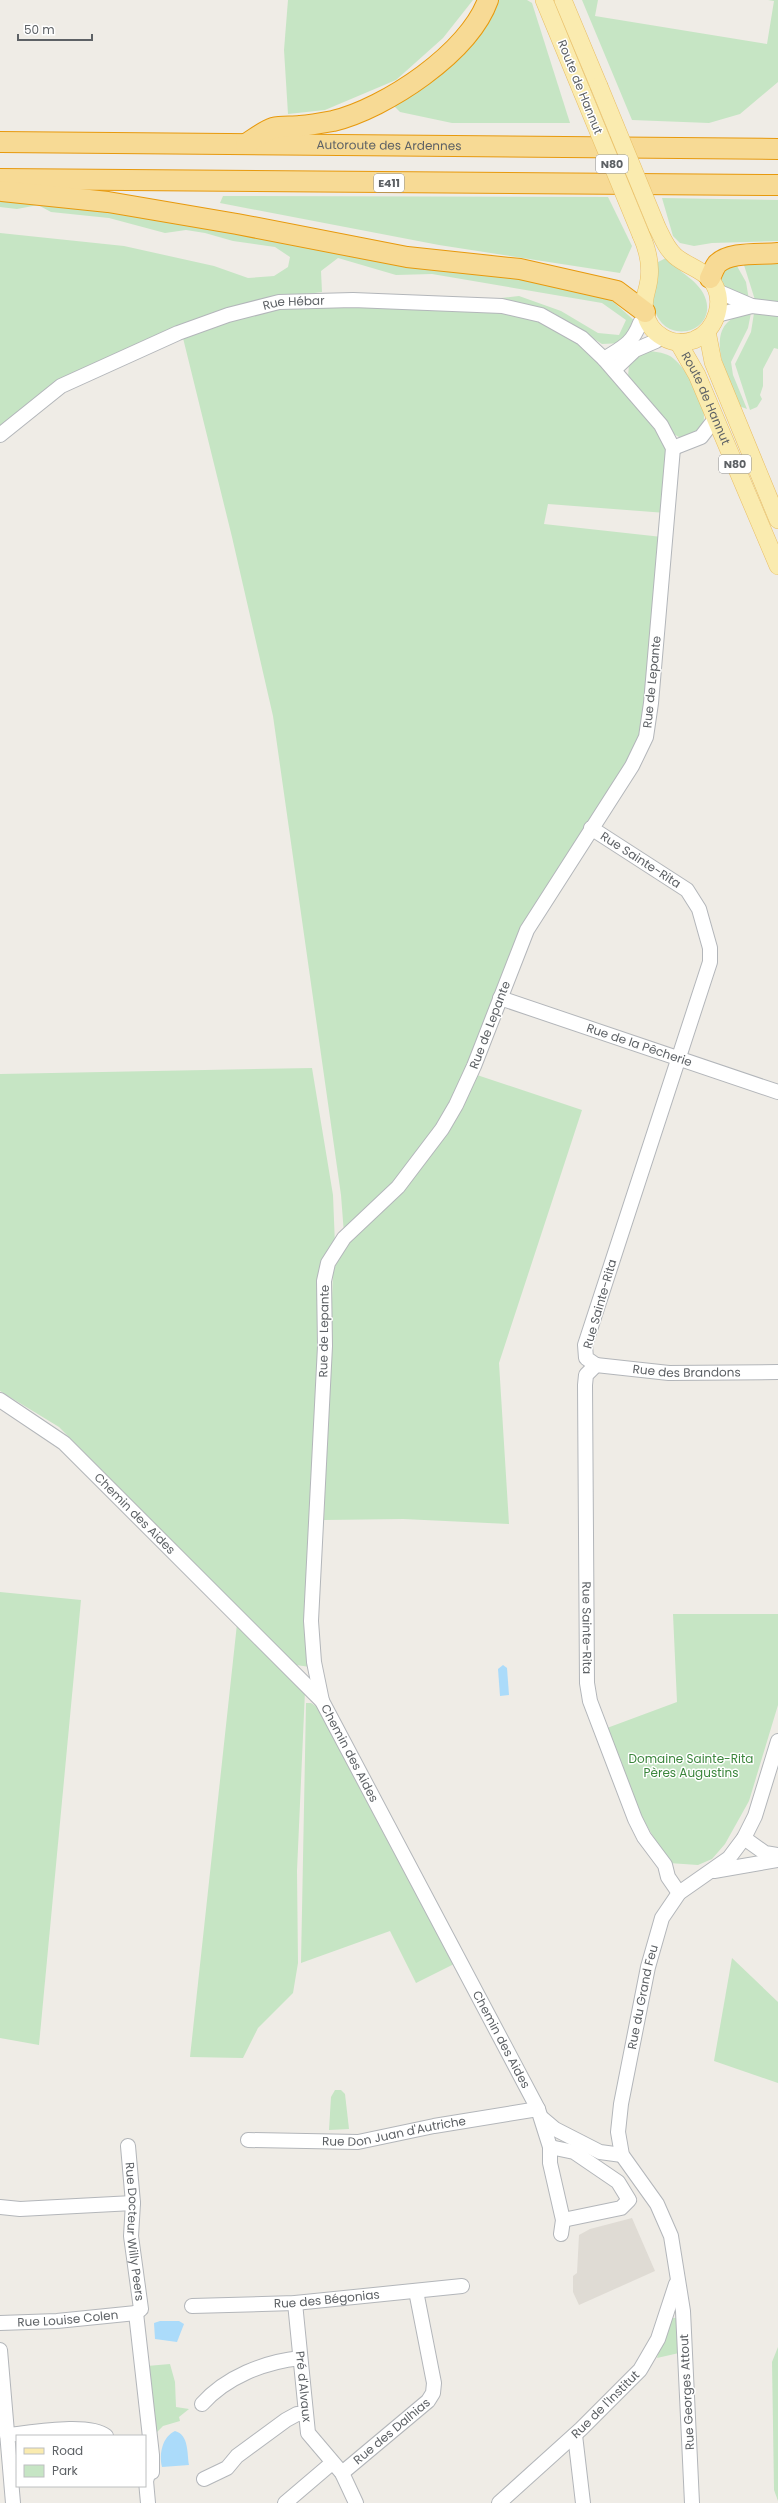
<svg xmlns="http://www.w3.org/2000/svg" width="778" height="2503" font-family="Poppins,sans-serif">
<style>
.education{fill:#dfdbd4}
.green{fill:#c6e5c4}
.water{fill:#abdbfa}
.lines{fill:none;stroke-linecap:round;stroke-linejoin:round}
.minor-casing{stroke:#b3b6ba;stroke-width:16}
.major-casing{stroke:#e9be64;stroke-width:18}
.highway-casing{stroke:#e7990d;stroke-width:22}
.minor{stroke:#fff;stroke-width:14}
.major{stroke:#faebaf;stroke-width:17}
.highway{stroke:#f7da95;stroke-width:20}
.major-bridge-casing{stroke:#e9be64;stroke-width:18;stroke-linecap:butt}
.major-bridge{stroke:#faebaf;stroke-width:17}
.labels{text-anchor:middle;stroke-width:3;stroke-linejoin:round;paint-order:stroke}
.shield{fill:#fff;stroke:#8e9093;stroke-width:1}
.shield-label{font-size:11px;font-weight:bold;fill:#5d6165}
.street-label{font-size:12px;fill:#5d6165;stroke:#fff}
.park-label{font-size:12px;fill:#3b863c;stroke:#fff}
</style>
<rect width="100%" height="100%" fill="#efece6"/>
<!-- education -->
<polygon class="education" points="632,2218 655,2271 579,2305 573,2292 573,2276 577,2273 579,2235 590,2229"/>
<!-- green -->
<g class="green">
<polygon points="288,0 473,0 443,38 396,80 325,110 288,114 284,50"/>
<polygon points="493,0 527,0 532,3 570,123 452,123 400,112 393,105"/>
<polygon points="582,0 598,0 595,16 767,44 774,1 768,0 778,0 778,82 740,114 709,123 632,120"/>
<polygon points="223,196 608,197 632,246 620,273 439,245 220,203"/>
<polygon points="662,198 778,200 778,241 712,243 694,246 680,243 673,236"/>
<polygon points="0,201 101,208 524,278 609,298 636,322 623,343 602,344 550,311 501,298 519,296 561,311 598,333 619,335 626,320 602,303 432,274 396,275 338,258 321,271 322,292 255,301 191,321 0,427 0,233 124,246 214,266 248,278 274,276 288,267 290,257 275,247 233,241 205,233 186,230 165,233 109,218 51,212 38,205 17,209 0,207"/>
<path d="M 666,258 C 678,272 701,281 706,300 C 716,334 660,348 653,303 C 651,290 655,276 656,263 Z"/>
<polygon points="778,264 778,302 755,300 744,265"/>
<polygon points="737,266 746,282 749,300 723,288 721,281 725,269"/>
<polygon points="308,306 487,310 527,316 568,334 601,361 655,425 670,448 666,513 548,504 544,524 662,537 658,608 637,750 523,929 472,1060 443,1116 383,1197 344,1234 341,1195 273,716 232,537 183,338 224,321 267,311"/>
<path d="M 751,313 L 748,328 L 731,362 L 733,375 L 747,409 L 739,406 C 727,376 697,319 751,313 Z"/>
<polygon points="754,313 778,316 778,349 774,348 763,369 763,386 760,395 762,399 757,407 750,410 735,364 751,332"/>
<path d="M 646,350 C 653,352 663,352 670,356 C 686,366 715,412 700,430 C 696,434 688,437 684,440 L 672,433 L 628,377 L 629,364 Z"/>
<polygon points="312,1068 333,1195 335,1245 323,1271 310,1667 296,1665 59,1427 0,1391 0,1074"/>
<polygon points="477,1075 582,1110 499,1363 509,1524 403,1519 324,1520 333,1272 341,1252"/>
<polygon points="0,1592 81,1600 39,2045 0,2038"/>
<polygon points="673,1614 778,1614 778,1705 749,1801 725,1844 712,1859 698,1865 669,1863 641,1816 607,1728 677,1702"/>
<polygon points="237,1624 305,1691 297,1871 298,1963 293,1993 258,2028 243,2058 190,2057"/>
<polygon points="306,1703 311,1703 317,1707 339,1745 378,1823 454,1964 416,1983 390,1931 301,1963"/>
<polygon points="732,1958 778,2002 778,2083 714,2061"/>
<polygon points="335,2090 341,2090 345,2094 349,2129 329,2130 331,2097"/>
<polygon points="669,2318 678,2318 679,2353 657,2358"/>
<polygon points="778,2347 778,2501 774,2490 772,2362"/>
<polygon points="170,2364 175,2382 176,2407 189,2409 179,2417 180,2421 163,2426 153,2436 147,2366"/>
</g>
<!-- water -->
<g class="water">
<polygon points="503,1665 507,1668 509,1695 500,1696 498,1669"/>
<polygon points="160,2321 179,2321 184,2324 177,2342 155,2339 154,2323"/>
<path d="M 175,2431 C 189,2435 187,2453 189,2465 L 162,2467 C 159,2454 162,2437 175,2431 Z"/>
</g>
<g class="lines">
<defs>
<g id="minor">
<polyline points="717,291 752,306 778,309"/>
<polyline points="717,315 752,306"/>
<path d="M 604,359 C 623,347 632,344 640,323"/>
<polyline points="614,370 635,350 656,341"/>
<path id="s1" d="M 0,435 L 61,386 L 178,333 L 228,315 L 279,302 L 353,300 L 502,306 L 541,315 L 582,338 L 604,359 L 661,425 L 673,448 L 651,703 L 646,737 L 632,766 L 527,930 L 474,1066 L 456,1105 L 442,1129 L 398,1187 L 344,1238 L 328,1263 L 324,1281 L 325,1346 L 311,1621 L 314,1662 L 322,1701"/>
<polyline points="673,448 701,437 715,419"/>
<path id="s2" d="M 591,828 L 687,890 L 699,909 L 710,948 L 710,962 L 585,1345 L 586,1358 L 596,1365"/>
<path id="s3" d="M 500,998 L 778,1092"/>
<path id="s4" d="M 596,1365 L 586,1375 L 585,1385 L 587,1683 L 590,1701 L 635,1819 L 644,1837 L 665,1865 L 668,1877 L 679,1893"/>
<path id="s5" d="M 596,1365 L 669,1373 L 778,1372"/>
<path id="s6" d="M 0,1400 L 64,1443 L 322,1701 L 538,2109 L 550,2147 L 550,2163 L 563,2220 L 561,2234"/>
<polyline points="744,1838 765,1853 778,1855"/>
<polyline points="714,1871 778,1860"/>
<polyline points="542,2118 555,2129 600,2152 622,2155"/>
<path id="s7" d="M 248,2140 L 358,2142 L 434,2126 L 538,2109"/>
<path id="s8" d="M 128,2146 L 133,2203 L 131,2236 L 141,2309 L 136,2313"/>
<polyline points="550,2147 574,2152 618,2182 629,2200 621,2208 563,2220"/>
<polyline points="0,2207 20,2209 133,2203"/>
<path id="s9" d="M 295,2303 L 308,2433 L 342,2473 L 356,2503"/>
<path id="s10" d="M 192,2306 L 295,2303 L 462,2286"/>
<polyline points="136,2313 152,2455 152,2472 148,2474 146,2481 148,2503"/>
<path id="s11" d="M 0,2323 L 57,2321 L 136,2313"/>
<polyline points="0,2350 13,2503"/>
<path d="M 202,2404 C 226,2377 264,2362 300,2358"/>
<path d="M 7,2435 C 30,2433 88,2422 106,2436"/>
<polyline points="575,2435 583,2503"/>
<path id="s12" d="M 342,2473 L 428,2401 L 433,2393 L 434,2383 L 416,2291"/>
<polyline points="204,2479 227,2468 237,2456 286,2420 297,2414 305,2414"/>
<polyline points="285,2503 332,2463"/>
<path id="s13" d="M 499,2503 L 581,2429 L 640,2370 L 658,2339 L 676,2284"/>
<path id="s14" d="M 692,2503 L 683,2311 L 671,2236 L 657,2204 L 622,2155 L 618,2132 L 621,2104 L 648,1967 L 662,1918 L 679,1893 L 729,1858 L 744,1838 L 755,1816 L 778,1741"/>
</g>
<g id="major">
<polyline points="544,0 582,92"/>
<polyline points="563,0 599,86"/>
<path d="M 641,235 C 647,248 651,264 649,279 C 648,290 642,300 645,312 C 649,334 672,348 694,340 C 717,331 727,298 710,279 C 701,269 685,265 675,256 C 666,248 662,237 657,227"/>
<polyline points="707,331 713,362 778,520"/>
<path id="s15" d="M 678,342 L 697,375 L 778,566"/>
</g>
<g id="highway">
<path id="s16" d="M 0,142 L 778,149"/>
<path d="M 246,144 C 254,139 264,131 273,128 C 281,126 292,127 300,126 C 311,125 322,123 333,121 C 386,108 469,53 488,0"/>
<polyline points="0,179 778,185"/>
<polyline points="2,191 108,202 237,224 407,257 520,269 617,291 645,312"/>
<path d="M 710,278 C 712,274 714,268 717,264 C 730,251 761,255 778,253"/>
</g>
</defs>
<!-- minor casing -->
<use href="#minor" class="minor-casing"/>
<!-- major casing -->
<use href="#major" class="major-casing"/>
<!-- highway casing -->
<use href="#highway" class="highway-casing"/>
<!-- minor -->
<use href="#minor" class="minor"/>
<!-- major -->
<use href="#major" class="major"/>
<!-- highway -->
<use href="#highway" class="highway"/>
<defs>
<g id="major-bridge">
<polyline points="599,86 657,227"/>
<polyline points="582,92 641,235"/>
</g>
</defs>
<!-- major-bridge casing -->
<use href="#major-bridge" class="major-bridge-casing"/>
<!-- major-bridge -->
<use href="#major-bridge" class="major-bridge"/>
</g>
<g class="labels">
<!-- shield labels -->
<g class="shield">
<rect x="596" y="155" width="32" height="18" rx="3"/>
<rect x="374" y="174" width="30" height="18" rx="3"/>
<rect x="719" y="455" width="32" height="18" rx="3"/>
</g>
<g class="shield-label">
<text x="612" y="168">N80</text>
<text x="389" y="187">E411</text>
<text x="735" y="468">N80</text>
</g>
<!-- street labels -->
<g class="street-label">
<text transform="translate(580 87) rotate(68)" y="4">Route de Hannut</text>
<text dy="4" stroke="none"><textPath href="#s16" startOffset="389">Autoroute des Ardennes</textPath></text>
<text dy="4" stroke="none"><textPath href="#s1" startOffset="327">Rue Hébar</textPath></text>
<text dy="4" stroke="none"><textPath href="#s15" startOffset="63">Route de Hannut</textPath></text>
<text transform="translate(652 682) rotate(-84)" y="4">Rue de Lepante</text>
<text dy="4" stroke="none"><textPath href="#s2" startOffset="59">Rue Sainte-Rita</textPath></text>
<text transform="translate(490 1025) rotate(-69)" y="4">Rue de Lepante</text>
<text dy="4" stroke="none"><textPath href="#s3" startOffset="147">Rue de la Pêcherie</textPath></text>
<text transform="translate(600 1304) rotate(-74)" y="4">Rue Sainte-Rita</text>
<text transform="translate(324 1331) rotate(-89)" y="4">Rue de Lepante</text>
<text dy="4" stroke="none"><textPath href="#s5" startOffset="91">Rue des Brandons</textPath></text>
<text dy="4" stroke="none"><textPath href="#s6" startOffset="177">Chemin des Aides</textPath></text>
<text dy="4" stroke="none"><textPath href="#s4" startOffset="267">Rue Sainte-Rita</textPath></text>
<text dy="4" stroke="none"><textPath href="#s6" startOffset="501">Chemin des Aides</textPath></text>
<text dy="4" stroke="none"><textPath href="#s14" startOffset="524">Rue du Grand Feu</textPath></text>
<text dy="4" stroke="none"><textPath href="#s6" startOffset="825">Chemin des Aides</textPath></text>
<text dy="4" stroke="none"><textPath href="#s7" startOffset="147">Rue Don Juan d'Autriche</textPath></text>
<text dy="4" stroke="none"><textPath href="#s8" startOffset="86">Rue Docteur Willy Peers</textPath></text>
<text dy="4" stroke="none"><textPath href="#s10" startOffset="135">Rue des Bégonias</textPath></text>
<text dy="4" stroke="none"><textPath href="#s11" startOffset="68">Rue Louise Colen</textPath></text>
<text dy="4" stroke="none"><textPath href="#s9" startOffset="84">Pré d'Alvaux</textPath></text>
<text transform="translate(687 2392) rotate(-93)" y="4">Rue Georges Attout</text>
<text dy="4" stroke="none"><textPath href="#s13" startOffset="145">Rue de l'Institut</textPath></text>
<text dy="4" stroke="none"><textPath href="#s12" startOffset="65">Rue des Dalhias</textPath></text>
</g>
<!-- park labels -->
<g class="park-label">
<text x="691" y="1763">Domaine Sainte-Rita<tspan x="691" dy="14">Pères Augustins</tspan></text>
</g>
</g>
<!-- legend -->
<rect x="16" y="2435" width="130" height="52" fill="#ffffff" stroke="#bec0c1"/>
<rect x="24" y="2448" width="20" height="6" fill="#faebaf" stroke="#bec0c1"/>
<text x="52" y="2455" font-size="12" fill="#5d6165">Road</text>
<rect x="24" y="2465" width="20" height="12" fill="#c6e5c4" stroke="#bec0c1"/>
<text x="52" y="2475" font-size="12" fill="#5d6165">Park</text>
<!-- scale -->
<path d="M18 34v6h74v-6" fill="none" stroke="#5d6165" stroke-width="2"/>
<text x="24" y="34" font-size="12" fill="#5d6165" stroke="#ffffff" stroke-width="3" paint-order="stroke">50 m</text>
</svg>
